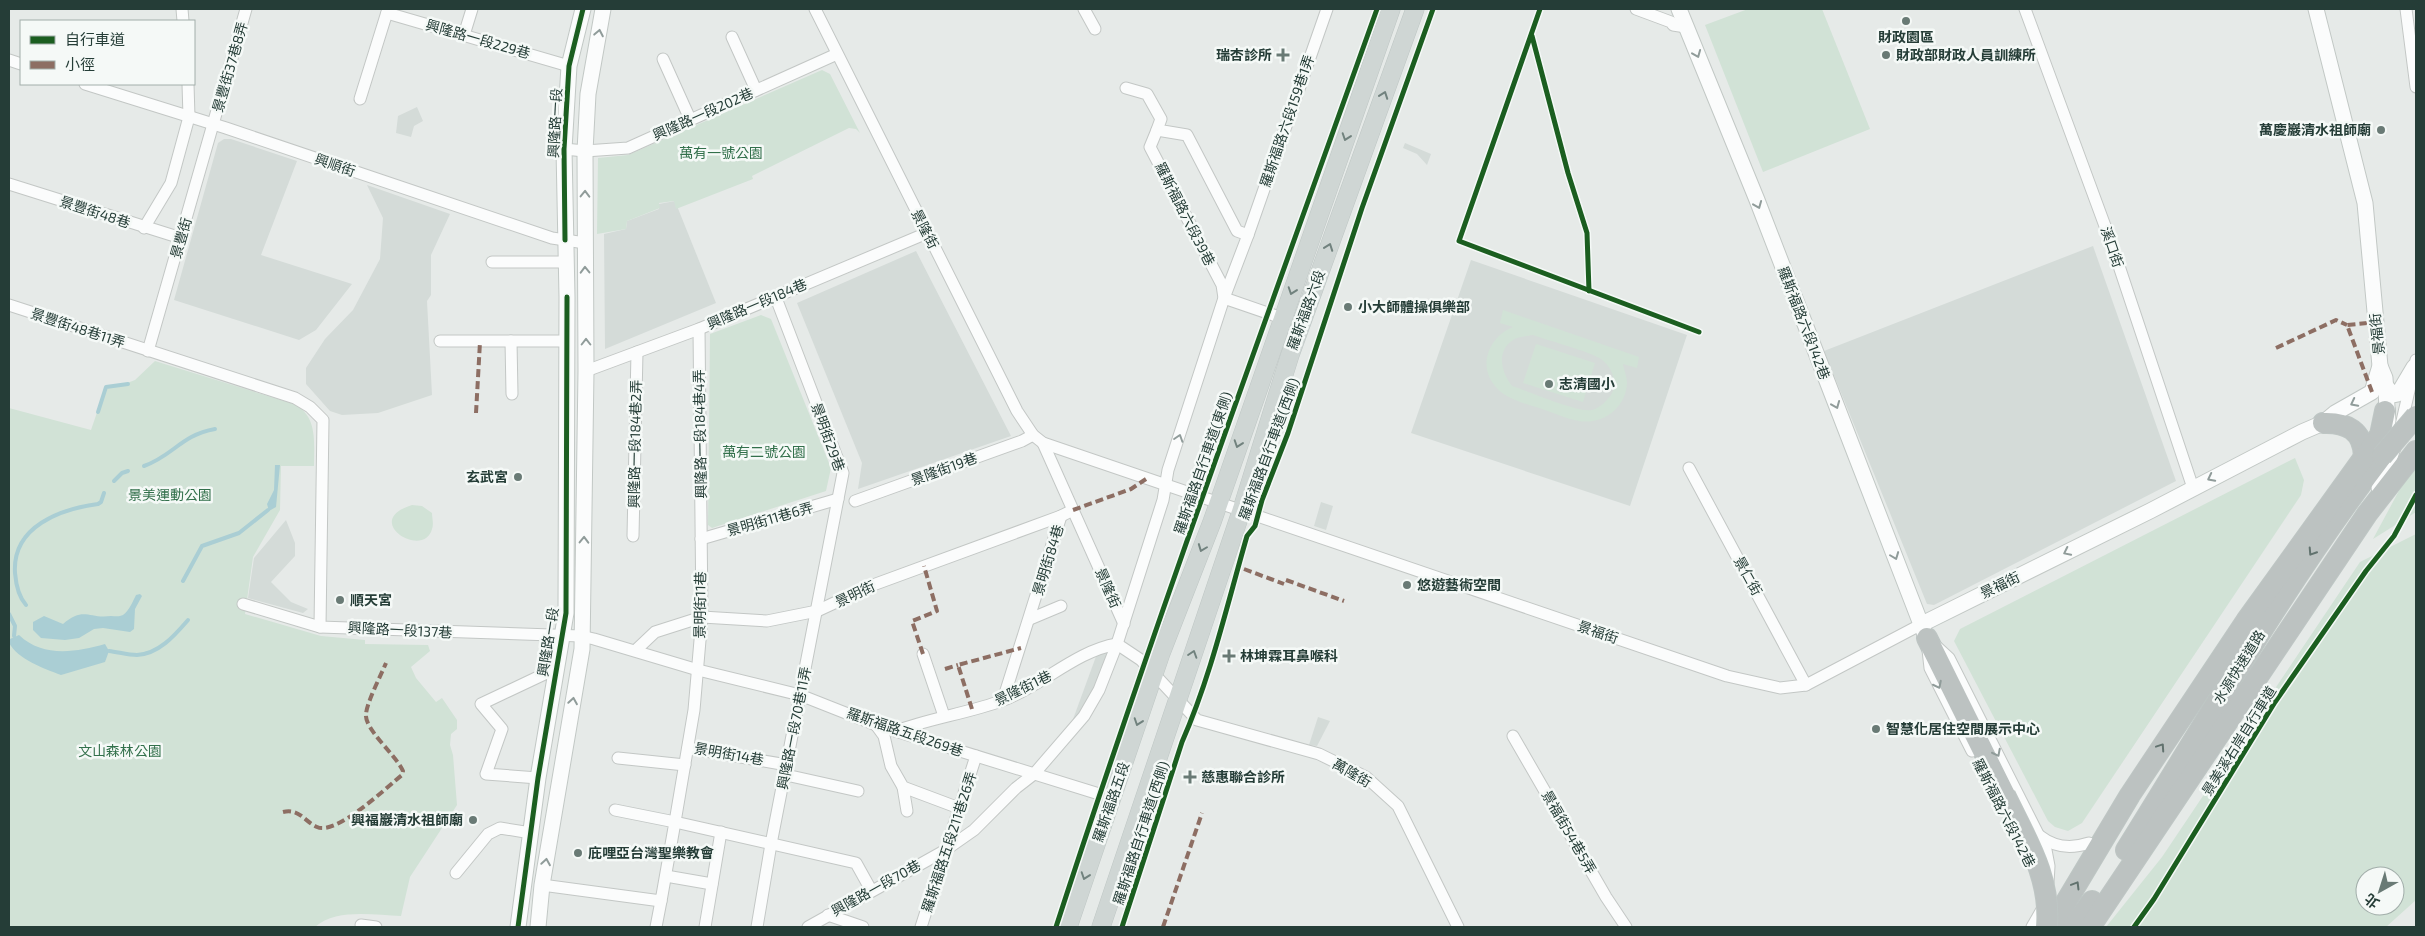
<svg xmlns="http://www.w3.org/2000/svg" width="2425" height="936" font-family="'Exo 2','Noto Sans TC',sans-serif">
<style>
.built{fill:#d4dbd8}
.green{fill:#d1e2d6;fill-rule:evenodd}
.water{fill:#aaced4}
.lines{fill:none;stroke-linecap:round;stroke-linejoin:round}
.stream{stroke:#aaced4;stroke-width:4}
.street-casing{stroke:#c3c7c5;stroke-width:13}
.secondary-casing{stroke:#c2c8c5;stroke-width:17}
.primary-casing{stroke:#bec6c4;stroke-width:19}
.highway-casing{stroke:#bec6c4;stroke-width:22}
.street{stroke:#fbfcfc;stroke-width:11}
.secondary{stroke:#fbfcfc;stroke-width:15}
.primary{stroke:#cfd6d4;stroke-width:18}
.highway{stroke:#bcc2c1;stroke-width:20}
.highway-bridge-casing{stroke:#bec6c4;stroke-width:22;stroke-linecap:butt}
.highway-bridge{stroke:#bcc2c1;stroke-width:20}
.quiet{stroke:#8d6e63;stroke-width:4;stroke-dasharray:8 4;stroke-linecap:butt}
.cycleway-casing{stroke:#f5f9f7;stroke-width:8}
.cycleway{stroke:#1b5e20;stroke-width:5}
.oneway{stroke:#909c9a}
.oneway2{stroke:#71827e}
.oneway3{stroke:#61726e}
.poi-dot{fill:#697a75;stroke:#f5f9f7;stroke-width:2}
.labels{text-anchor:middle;stroke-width:5;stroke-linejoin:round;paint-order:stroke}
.poi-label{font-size:14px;font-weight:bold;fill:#253d37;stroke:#f5f9f7;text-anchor:start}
.street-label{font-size:14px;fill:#253d37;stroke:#f5f9f7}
.park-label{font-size:14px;fill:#32704b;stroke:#f5f9f7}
</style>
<rect width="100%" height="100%" fill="#e6eae8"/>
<!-- built -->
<g class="built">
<polygon points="417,107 423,121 414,126 411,137 396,133 398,116"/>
<polygon points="224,139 231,139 297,161 261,255 352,284 316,330 299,340 174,300 218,143"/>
<polygon points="1405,143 1431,154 1427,165 1417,154 1403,148"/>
<polygon points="367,185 450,214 431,255 431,295 427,301 432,395 378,413 342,415 330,411 306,384 306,368 325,339 353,310 380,259 383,218"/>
<polygon points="675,201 716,303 605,349 604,234 626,229 627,221 659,209 659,204"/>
<polygon points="2093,246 2176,481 1934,605 1927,604 1824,351"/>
<polygon points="916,251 1011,436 858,489 862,463 797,303"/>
<polygon points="1471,260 1687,335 1630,506 1411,433"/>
<polygon points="1321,502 1333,506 1326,530 1314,526"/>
<polygon points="286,520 295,543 295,556 271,582 291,602 308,609 303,613 248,598 254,558"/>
<polygon points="1098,651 1114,652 1093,703 1072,722"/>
<polygon points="1318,717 1330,721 1317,746 1309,745"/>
</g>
<!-- green -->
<g class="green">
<polygon points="1748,9 1822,9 1870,129 1763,172 1705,25"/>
<polygon points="822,70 830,74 860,133 856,129 849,128 752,176 753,179 676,209 674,201 659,203 660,208 627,221 626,229 597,234 598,158 628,155"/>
<path d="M 1503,310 L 1639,357 L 1637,368 L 1623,364 C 1624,370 1627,377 1627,383 C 1626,408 1603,425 1579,421 C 1566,419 1552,412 1539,408 C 1524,403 1505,399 1495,386 C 1477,365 1490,336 1513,327 L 1500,323 ZM 1533,335 C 1549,341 1588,351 1601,359 C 1611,366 1618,381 1612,393 C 1608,400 1600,408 1592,410 C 1577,413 1528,391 1512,386 C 1501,372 1496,351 1513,340 C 1518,337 1527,336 1533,335 Z"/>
<polygon points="761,315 771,319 831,468 826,491 712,528 708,525 710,334"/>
<polygon points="1536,344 1595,363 1583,402 1523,383"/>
<path d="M 155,361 L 294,404 C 318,416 314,443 314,466 L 281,466 L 280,510 L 253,557 L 245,614 L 321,636 L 365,640 L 365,644 L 428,645 L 430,651 L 411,667 L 416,678 L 436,702 L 442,698 L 457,720 L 457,729 L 451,734 L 450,745 L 453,755 L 457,805 L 410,877 L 401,916 C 374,915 336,908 315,927 L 9,927 L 9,408 L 91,430 L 106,386 L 122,385 L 135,380 Z"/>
<polygon points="2416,441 2416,512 2373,539 2408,474"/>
<polygon points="2295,458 2304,480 2301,495 2082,823 2068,831 2055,827 2048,821 1954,641 1960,629"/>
<path d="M 412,505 L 422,506 L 432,513 C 432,518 434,524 432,529 C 424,560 360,521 412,505 Z"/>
<path d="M 2416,534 L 2416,900 L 2386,927 L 2106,927 L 2162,857 L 2360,562 ZM 2365,876 L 2395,876 L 2395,906 L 2365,906 Z"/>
</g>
<!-- water -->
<g class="water">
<polygon points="275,465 280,465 276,507 269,511 267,504 274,490"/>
<path d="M 140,594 L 142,596 L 135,609 L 134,629 L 130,632 L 103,628 L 94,629 L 79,638 L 65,640 L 41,638 L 33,630 L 33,622 L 44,616 L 63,624 C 84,606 88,619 111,616 C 115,616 119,617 123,615 C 129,611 133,601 136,595 Z"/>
<path d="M 19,635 C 43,658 76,652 105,644 L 109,651 L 105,662 L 61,675 C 43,668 19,660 9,643 L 10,639 Z"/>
</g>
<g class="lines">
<!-- stream -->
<g class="stream">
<polyline points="98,412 106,387 128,384"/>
<path d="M 144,466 C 173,456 181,435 215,429"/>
<polyline points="114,481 122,473 128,471"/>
<polyline points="183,581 202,546 239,533 268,510"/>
<path d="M 26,605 C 18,596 16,585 15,573 C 12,526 61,509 98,504 L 101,502 L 104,493"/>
<polyline points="9,614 15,626 14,636"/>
<path d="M 109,651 C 118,652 128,655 137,655 C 159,654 175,635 188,620"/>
</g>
<defs>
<g id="street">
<polyline points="182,9 183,21"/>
<polyline points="815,9 1017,411 1033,435 1043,443 1727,676 1780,688 1806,685 1920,625"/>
<polyline points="1084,9 1095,29"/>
<polyline points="1636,9 1671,22 1673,25 1686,27"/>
<polyline points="2025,9 2112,245 2193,488"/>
<polyline points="2406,9 2416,87"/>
<polyline points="387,13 569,66"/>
<polyline points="464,35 472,9"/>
<polyline points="732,37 756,90"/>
<polyline points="663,59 690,119"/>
<polyline points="9,60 21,64"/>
<polyline points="85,84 226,128 552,238 585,243"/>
<polyline points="1126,88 1147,94 1161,119 1157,130 1187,135 1237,231 1248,235 1224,298 1282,318"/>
<polyline points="360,99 388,9"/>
<polyline points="564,149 585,151 628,148 837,54"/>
<polyline points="9,184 181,238"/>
<polyline points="144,228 171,183 189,117 188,84"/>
<polyline points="1248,235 1327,9"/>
<polyline points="492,262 566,262"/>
<polyline points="9,305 295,398 310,407 323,420 320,627"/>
<polyline points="699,329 702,617 694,710 675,822 856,863 871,890"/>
<polyline points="440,341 567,341"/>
<polyline points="511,341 512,394"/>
<polyline points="148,351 246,9"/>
<polyline points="586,371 699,329 927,233"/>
<polyline points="2400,430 2416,360"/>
<polyline points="1043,443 1124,624"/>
<polyline points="1689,468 1806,685"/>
<polyline points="2377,488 2389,466 2395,448"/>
<polyline points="855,501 1022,441 1033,435"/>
<polyline points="633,536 637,352"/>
<polyline points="701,539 838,499"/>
<polyline points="243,604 320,627 581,636 594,639 698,670 800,695 876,725 1112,798"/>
<polyline points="1030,619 1061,606"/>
<polyline points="1936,646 1949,658 2046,850 2049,866 2048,883"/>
<polyline points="636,650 655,632 702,617 767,621 817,611 873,585 1061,516 1073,510"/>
<polyline points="1928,650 1930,668 1972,751"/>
<polyline points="923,654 944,716"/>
<polyline points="1003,700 1061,516"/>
<polyline points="876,725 884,736 891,766 903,787 959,808"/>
<path d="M 896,731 C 931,718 969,713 1004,700 C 1043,685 1076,651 1117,644 L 1141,660 L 1197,720 L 1319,754 L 1366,777 L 1398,806 L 1458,927"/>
<polyline points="1513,736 1606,897 1626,927"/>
<polyline points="688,748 787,765"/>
<polyline points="618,758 685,765"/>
<polyline points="786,775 858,791"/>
<polyline points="538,778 486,774 502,729 481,704 555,669"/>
<polyline points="903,787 907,811"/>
<path d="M 2040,836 C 2054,847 2071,849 2089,843"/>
<polyline points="456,873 488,834 500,828 531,833"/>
<polyline points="666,876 712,884"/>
<polyline points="542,885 661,901 675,822 615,810"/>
<polyline points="828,915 863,927"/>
<polyline points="361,925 376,927"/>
<polyline points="656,927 661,901"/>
<polyline points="705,927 721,832"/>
<polyline points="757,927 771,844 843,473 776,298"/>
<polyline points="808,927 944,851 974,830 1016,788 1034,774 1084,716 1099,690 1117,644 1163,500 1168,470 1224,298 1222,285 1150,147 1157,130"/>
<polyline points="921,927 976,756"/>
<polyline points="2032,927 2044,906"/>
</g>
<g id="secondary">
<polyline points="1679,9 1757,200 1924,632"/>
<polyline points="2380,366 2385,378 2388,421"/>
<polyline points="2386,386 2393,395 2398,394 2414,367"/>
<polyline points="1920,625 2150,511 2302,432 2323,423 2335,413 2372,392 2380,366 2365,203 2316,9"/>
<polyline points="518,927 538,778 566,613 567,297 564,149 569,66 583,9"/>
<polyline points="538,927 542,885 582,649 586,371 585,151 588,94 603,9"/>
</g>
<g id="primary">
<polyline points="1068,927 1161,653 1212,522 1391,9"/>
<polyline points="1101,927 1242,509 1290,355 1415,9"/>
</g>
<g id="highway">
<path d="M 2323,423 C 2347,422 2363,431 2364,456"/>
<polyline points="1927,638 2005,795"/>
<path d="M 2126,850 C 2209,717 2287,581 2382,456"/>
<polyline points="2051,927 2130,795 2246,621 2380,435 2385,411"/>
<polyline points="2073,927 2092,901"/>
<polyline points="2090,927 2367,514 2416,451"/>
</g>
</defs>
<!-- street casing -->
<use href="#street" class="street-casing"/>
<!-- secondary casing -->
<use href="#secondary" class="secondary-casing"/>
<!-- primary casing -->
<use href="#primary" class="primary-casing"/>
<!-- highway casing -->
<use href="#highway" class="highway-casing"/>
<!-- street -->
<use href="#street" class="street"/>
<!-- secondary -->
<use href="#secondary" class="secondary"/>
<!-- primary -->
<use href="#primary" class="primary"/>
<!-- highway -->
<use href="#highway" class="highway"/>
<defs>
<g id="highway-bridge">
<polyline points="2382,456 2416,416"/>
<path d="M 2005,795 C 2026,839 2051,877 2047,927"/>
</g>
</defs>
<!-- highway-bridge casing -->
<use href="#highway-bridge" class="highway-bridge-casing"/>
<!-- highway-bridge -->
<use href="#highway-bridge" class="highway-bridge"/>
<!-- quiet -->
<g class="quiet">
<polyline points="2276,348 2336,320 2347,325"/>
<polyline points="2372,392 2347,325 2377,322"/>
<polyline points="476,413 480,342"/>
<polyline points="1073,510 1131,489 1146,479"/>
<polyline points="1244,569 1284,584"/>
<polyline points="1286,580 1344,601"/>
<polyline points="923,654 912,621 937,611 924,566"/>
<polyline points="945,669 958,665"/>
<polyline points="972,709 958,665 1021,648"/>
<path d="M 283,812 C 299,808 304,821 317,827 C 336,836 387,787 402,775 L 403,771 C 396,755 364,729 366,714 C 367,702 381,675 386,663"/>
<polyline points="1163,927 1202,813"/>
</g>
<defs>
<g id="cycleway">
<polyline points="1540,9 1459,241 1699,332"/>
<polyline points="1532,36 1568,173 1587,233 1589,291"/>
<polyline points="565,240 564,149 569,66 583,9"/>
<polyline points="518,927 538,778 566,613 567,297"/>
<path d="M 1056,927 C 1156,619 1268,314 1377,9"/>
<path d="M 1122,927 L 1182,742 C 1211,676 1227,605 1247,536 L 1255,526 L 1262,500 L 1288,433 L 1362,208 L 1433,9"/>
<polyline points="2134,927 2154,899 2275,702 2366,571 2394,536 2416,495"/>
</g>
</defs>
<!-- cycleway casing -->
<use href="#cycleway" class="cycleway-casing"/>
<!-- cycleway -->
<use href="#cycleway" class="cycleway"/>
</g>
<!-- one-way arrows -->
<defs><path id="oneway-chevron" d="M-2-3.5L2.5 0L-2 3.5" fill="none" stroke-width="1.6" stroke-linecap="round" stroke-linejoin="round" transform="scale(1.25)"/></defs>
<g class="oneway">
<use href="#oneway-chevron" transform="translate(599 33) rotate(-79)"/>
<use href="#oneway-chevron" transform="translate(1697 54) rotate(68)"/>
<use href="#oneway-chevron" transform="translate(585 194) rotate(-89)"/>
<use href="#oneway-chevron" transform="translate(1758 205) rotate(68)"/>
<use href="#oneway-chevron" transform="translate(585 270) rotate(-91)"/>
<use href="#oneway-chevron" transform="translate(586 342) rotate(-90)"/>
<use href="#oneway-chevron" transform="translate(2354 403) rotate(153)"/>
<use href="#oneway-chevron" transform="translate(1836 405) rotate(68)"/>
<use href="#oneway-chevron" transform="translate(1179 438) rotate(-72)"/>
<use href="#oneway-chevron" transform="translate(2211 478) rotate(153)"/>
<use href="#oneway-chevron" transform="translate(584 540) rotate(-89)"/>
<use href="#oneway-chevron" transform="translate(2067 552) rotate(154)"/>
<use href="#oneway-chevron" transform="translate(1895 556) rotate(69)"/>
<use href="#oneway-chevron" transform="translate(1938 685) rotate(63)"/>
<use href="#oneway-chevron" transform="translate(573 701) rotate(-81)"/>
<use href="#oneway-chevron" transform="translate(1997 753) rotate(63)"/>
<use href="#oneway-chevron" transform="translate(546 862) rotate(-81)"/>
</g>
<g class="oneway2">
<use href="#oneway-chevron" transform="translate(1384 95) rotate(-70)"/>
<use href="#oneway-chevron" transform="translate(1346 137) rotate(109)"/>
<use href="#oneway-chevron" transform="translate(1329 247) rotate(-70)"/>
<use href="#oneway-chevron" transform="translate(1292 291) rotate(109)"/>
<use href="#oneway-chevron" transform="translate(1238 444) rotate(109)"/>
<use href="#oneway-chevron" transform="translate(1202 548) rotate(111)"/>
<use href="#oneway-chevron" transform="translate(1193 654) rotate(-72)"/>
<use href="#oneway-chevron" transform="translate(1138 722) rotate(109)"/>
<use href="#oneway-chevron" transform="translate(1085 876) rotate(109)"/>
</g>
<g class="oneway3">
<use href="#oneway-chevron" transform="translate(2312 552) rotate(123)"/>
<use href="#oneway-chevron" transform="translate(2161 747) rotate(-56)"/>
<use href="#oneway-chevron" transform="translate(2076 885) rotate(-59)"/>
</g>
<!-- markers -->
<g class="poi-dot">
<circle cx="1906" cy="21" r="5"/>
<path d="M1280.5 47.5h5v5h5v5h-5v5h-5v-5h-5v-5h5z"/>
<circle cx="1886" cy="55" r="5"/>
<circle cx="2381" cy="130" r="5"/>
<circle cx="1348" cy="307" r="5"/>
<circle cx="1549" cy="384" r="5"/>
<circle cx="518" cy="477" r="5"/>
<circle cx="1407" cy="585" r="5"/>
<circle cx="340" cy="600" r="5"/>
<path d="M1226.5 648.5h5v5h5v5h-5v5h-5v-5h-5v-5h5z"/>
<circle cx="1876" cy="729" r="5"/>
<path d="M1187.5 769.5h5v5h5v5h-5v5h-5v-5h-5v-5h5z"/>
<circle cx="473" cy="820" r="5"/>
<circle cx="578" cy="853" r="5"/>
</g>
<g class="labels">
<!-- poi labels -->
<g class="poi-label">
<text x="1906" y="42" text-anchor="middle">財政園區</text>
<text x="1272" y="60" text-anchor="end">瑞杏診所</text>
<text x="1896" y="60">財政部財政人員訓練所</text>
<text x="2371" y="135" text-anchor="end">萬慶巖清水祖師廟</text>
<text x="1358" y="312">小大師體操俱樂部</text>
<text x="1559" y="389">志清國小</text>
<text x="508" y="482" text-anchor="end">玄武宮</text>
<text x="1417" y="590">悠遊藝術空間</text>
<text x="350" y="605">順天宮</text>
<text x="1240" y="661">林坤霖耳鼻喉科</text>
<text x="1886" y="734">智慧化居住空間展示中心</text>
<text x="1201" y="782">慈惠聯合診所</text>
<text x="463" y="825" text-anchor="end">興福巖清水祖師廟</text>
<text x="588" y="858">庇哩亞台灣聖樂教會</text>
</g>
<!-- street labels -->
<g class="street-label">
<text transform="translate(478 39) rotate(16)" y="5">興隆路一段229巷</text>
<text transform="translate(230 67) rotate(-74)" y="5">景豐街37巷8弄</text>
<text transform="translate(703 114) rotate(-24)" y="5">興隆路一段202巷</text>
<text transform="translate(1287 121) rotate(-71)" y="5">羅斯福路六段159巷1弄</text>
<text transform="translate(555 123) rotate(-87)" y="5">興隆路一段</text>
<text transform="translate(335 165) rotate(19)" y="5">興順街</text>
<text transform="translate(95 212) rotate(18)" y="5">景豐街48巷</text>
<text transform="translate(1185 214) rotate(63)" y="5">羅斯福路六段39巷</text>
<text transform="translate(925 229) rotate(63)" y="5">景隆街</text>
<text transform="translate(181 238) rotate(-74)" y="5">景豐街</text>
<text transform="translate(2112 247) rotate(71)" y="5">溪口街</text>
<text transform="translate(757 304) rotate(-23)" y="5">興隆路一段184巷</text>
<text transform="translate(1306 310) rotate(-70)" y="5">羅斯福路六段</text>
<text transform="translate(1804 323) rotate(69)" y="5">羅斯福路六段142巷</text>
<text transform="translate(78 328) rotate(18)" y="5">景豐街48巷11弄</text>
<text transform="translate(2377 334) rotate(-96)" y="5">景福街</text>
<text transform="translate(700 434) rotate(-91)" y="5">興隆路一段184巷4弄</text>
<text transform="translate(828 437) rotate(70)" y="5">景明街29巷</text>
<text transform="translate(635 444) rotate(-89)" y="5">興隆路一段184巷2弄</text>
<text transform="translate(1269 449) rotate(-70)" y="5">羅斯福路自行車道(西側)</text>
<text transform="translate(1203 463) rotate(-71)" y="5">羅斯福路自行車道(東側)</text>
<text transform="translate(944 469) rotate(-20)" y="5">景隆街19巷</text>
<text transform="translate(770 519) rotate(-16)" y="5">景明街11巷6弄</text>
<text transform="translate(1048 560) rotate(-73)" y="5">景明街84巷</text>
<text transform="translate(1748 576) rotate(61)" y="5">景仁街</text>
<text transform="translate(2000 585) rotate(-26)" y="5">景福街</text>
<text transform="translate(1108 588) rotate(66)" y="5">景隆街</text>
<text transform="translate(855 594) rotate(-25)" y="5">景明街</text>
<text transform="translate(700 605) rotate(-89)" y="5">景明街11巷</text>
<text transform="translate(400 630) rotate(3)" y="5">興隆路一段137巷</text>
<text transform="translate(1598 632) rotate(19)" y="5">景福街</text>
<text transform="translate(548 642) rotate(-81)" y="5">興隆路一段</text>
<text transform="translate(2239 667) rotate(-58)" y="5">水源快速道路</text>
<text transform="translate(1023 688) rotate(-26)" y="5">景隆街1巷</text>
<text transform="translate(794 728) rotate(-79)" y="5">興隆路一段70巷11弄</text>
<text transform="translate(905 732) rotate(19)" y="5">羅斯福路五段269巷</text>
<text transform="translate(2239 741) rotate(-58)" y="5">景美溪右岸自行車道</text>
<text transform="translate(729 754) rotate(10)" y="5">景明街14巷</text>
<text transform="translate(1352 773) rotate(30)" y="5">萬隆街</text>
<text transform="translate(1111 802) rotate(-71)" y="5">羅斯福路五段</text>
<text transform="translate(2004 813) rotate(63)" y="5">羅斯福路六段142巷</text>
<text transform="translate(1569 832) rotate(60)" y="5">景福街54巷5弄</text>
<text transform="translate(1141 833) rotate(-72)" y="5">羅斯福路自行車道(西側)</text>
<text transform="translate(949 842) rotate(-72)" y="5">羅斯福路五段211巷26弄</text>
<text transform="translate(876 888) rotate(-29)" y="5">興隆路一段70巷</text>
</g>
<!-- park labels -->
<g class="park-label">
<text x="721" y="158">萬有一號公園</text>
<text x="764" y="457">萬有二號公園</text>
<text x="170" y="500">景美運動公園</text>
<text x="120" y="756">文山森林公園</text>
</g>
</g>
<!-- border -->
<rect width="2425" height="936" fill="none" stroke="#253d37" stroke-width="20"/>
<!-- legend -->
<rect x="20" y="20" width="175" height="65" fill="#f5f9f7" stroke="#a2aeaa"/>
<rect x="30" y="36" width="25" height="8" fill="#1b5e20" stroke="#a2aeaa"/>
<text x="65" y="45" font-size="15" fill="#253d37">自行車道</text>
<rect x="30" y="61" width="25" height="8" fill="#8d6e63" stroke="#a2aeaa"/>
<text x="65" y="70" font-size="15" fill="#253d37">小徑</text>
<!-- north arrow -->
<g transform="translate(2380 891) rotate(219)"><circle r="24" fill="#f5f9f7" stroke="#a2aeaa"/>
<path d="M0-4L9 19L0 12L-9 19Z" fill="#697a75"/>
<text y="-8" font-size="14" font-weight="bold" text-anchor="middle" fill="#253d37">北</text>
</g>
</svg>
